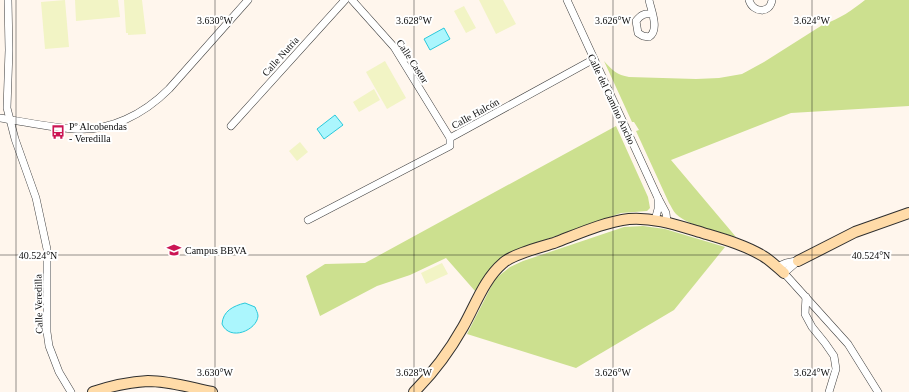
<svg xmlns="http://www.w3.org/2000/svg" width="909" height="392" font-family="Georgia,serif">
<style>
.forest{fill:#cce08f}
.pitch{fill:#f2f4c5}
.water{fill:#abf6fd;stroke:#2ac9db}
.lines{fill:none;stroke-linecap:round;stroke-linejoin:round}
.street-casing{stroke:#404040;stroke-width:8}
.secondary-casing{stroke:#2f2f2f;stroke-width:12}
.street{stroke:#fff;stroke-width:7}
.secondary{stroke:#ffdba8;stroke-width:10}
.ticks{fill:none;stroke:#0d0d0d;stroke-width:1;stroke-opacity:0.45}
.labels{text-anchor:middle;stroke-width:4;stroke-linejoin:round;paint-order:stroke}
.street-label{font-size:10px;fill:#0d0d0d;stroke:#fff}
.poi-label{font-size:10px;fill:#0d0d0d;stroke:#fff;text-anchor:start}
.ticks-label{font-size:10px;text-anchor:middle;fill:#0d0d0d;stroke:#fff;stroke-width:4;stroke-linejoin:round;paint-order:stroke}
</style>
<rect width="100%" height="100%" fill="#fff6ed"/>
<!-- forest -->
<g class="forest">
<path d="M 865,0 L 909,0 L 909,106 L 791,113 L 671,160 L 736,237 C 718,232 689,226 676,214 C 673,211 671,206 669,203 L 636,131 L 639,130 L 634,122 L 632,122 L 604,61 C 612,70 617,75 629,77 L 696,79 L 719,78 L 742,74 L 764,62 L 824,24 C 840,19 852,10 865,0 Z"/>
<path d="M 616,126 L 648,197 L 650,208 L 647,211 L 621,213 L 508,253 C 493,263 484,276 475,291 L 446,258 L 410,275 L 377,286 L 320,316 L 306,276 L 325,264 L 365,263 Z"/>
<polygon points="643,226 665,229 725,247 674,310 576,368 467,334 495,279 510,267 523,261 624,227"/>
</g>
<!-- pitch -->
<g class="pitch">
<polygon points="65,0 69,47 45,49 41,2"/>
<polygon points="75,0 118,0 120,17 76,21"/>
<polygon points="124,0 142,0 146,34 128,35 128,33 126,33"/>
<polygon points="479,0 503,0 516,24 496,34"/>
<polygon points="464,6 476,28 466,33 454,11"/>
<polygon points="385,61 406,98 387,109 366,72"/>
<polygon points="374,89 380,100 359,112 353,102"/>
<polygon points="300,142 308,152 297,161 289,151"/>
<polygon points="442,263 448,274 426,284 421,273"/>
</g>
<!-- water -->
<g class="water">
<polygon points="444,28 450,39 430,50 424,39"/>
<polygon points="335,115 343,125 324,139 317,129"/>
<path d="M 245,303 L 255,307 C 256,310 258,313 258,316 C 257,330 230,342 222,324 C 223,311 233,306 245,303 Z"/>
</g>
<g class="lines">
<defs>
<g id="street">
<polyline points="8,0 9,50 7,108 15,139 36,198 47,249 47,332 49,346 59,372 71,392"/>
<polyline points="352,0 394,47 450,138"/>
<polyline points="567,0 658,198 666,213 667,222"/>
<path d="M 649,0 C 651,10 660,30 649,37 L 643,36 L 638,33 L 636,21 C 641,15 644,13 652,14"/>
<path d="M 749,0 C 753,13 770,14 772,0"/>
<path d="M 0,118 C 24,122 49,127 73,129 C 110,132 144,114 169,89 L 248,0"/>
<polyline points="231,126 345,0"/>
<polyline points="308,220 450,146 450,138 594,59"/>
<polyline points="655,220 658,209 658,198"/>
<polyline points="798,261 784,273 848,344 878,392"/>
<polyline points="777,267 786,263 796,261"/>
<polyline points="806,297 805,314 812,327 825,343 834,356 836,369 829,392"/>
</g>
<g id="secondary">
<polyline points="798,261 855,232 909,213"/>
<path d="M 93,392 C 111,386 129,382 148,381 C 170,381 192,388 212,392"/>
<path d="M 414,392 C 433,373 450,350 463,327 C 475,306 484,279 503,263 C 513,254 541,247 554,243 C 578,234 604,222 629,219 C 655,217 679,226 703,233 C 723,239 745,245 763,256 C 770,260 777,267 784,273"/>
</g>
</defs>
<!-- street casing -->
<use href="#street" class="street-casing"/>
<!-- secondary casing -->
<use href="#secondary" class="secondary-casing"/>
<!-- street -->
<use href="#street" class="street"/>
<!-- secondary -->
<use href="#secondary" class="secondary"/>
</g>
<!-- ticks -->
<path class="ticks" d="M 16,0 L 16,392M 215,0 L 215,392M 414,0 L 414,392M 613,0 L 613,392M 812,0 L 812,392M 0,255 L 909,255"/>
<!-- icons -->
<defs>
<symbol id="bus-bare" viewBox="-9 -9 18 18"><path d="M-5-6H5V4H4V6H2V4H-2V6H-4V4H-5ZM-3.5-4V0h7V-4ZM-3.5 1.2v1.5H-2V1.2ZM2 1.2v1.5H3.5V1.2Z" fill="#cb1654" stroke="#fff" stroke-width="2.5" paint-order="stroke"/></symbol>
<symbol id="university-bare" viewBox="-9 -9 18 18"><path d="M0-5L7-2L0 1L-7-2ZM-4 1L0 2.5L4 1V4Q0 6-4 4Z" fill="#cb1654" stroke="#fff" stroke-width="2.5" paint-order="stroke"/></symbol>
</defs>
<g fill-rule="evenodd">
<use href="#bus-bare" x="48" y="122" width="20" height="20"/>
<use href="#university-bare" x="164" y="240" width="20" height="20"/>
</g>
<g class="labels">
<!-- street labels -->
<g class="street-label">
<text transform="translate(280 56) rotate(-48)" y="4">Calle Nutria</text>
<text transform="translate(413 61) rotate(57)" y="4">Calle Castor</text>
<text transform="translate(612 99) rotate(65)" y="4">Calle del Camino Ancho</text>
<text transform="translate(475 113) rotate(-29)" y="4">Calle Halcón</text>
<text transform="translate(38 304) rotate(-91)" y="4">Calle Veredilla</text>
</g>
<!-- poi labels -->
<g class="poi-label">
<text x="69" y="130">Pº Alcobendas<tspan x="69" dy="12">- Veredilla</tspan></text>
<text x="185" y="254">Campus BBVA</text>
</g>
</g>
<g class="ticks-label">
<text x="215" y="24">3.630°W</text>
<text x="414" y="24">3.628°W</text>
<text x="613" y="24">3.626°W</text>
<text x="812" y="24">3.624°W</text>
<text x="38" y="259">40.524°N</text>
<text x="871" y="259">40.524°N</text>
<text x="215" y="376">3.630°W</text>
<text x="414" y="376">3.628°W</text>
<text x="613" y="376">3.626°W</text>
<text x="812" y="376">3.624°W</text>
</g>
</svg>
